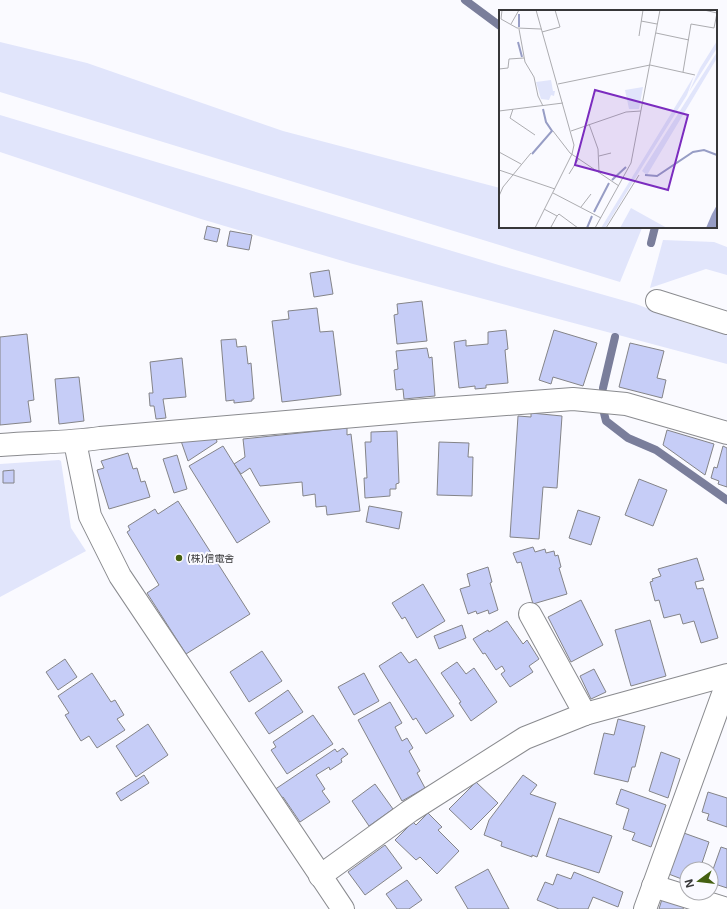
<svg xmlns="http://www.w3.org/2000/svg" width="727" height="909" font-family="Inter,'Noto Sans JP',sans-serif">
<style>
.green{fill:#e1e5fb}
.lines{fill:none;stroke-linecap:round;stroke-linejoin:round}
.stream{stroke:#7a7e9b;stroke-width:8}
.building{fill:#c6cdf7;stroke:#848488}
.minor-casing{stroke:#8a8b8f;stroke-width:24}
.minor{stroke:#fff;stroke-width:22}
.poi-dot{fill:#446011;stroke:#fafaff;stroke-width:1.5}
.labels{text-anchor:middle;stroke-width:4;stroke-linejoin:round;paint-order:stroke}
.poi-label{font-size:10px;fill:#373739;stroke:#fafaff;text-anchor:start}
.inset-river{fill:none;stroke:#979dc5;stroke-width:2}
.inset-road{fill:none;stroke:#acacb0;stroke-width:1}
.view{fill:#7b2cbf;fill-opacity:0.15;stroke:#7b2cbf;stroke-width:2}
.inset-edge{fill:none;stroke:#373739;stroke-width:2}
</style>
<rect width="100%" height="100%" fill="#fafaff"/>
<!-- green -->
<g class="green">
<polygon points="0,42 87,63 283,131 500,188 500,227 639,227 642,228 620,282 0,92"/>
<polygon points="0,115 502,266 636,304 686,323 727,335 727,364 353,264 201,219 0,152"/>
<polygon points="663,240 714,242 727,247 727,275 706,269 650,288"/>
<polygon points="59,460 61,461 71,528 86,551 0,597 0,464"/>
</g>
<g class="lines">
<!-- stream -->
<g class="stream">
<polyline points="465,0 500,26"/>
<polyline points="651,243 655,227"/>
<polyline points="603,388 615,337"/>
<polyline points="604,413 606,421 628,438 656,450 727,500"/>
</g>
</g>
<!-- building -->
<g class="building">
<polygon points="207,226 220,229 217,242 204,239"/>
<polygon points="230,231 252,235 249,250 227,246"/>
<polygon points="329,270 333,294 314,297 310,273"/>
<polygon points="422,301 427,341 397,344 394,315 398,314 397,304"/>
<polygon points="317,308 320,332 333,331 341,395 282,402 272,321 289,319 288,311"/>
<polygon points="506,330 508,349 505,350 508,383 486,385 486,388 475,389 475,386 459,388 454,342 466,340 466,346 488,344 488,332"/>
<polygon points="554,330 597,343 583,386 553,377 551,384 539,380"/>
<polygon points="27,334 34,400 28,401 31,422 0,425 0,337"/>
<polygon points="236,339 237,347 246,346 248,364 251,363 254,399 252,399 252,401 234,403 234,400 226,401 221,340"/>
<polygon points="630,343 664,351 657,378 666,380 662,398 619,387"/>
<polygon points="427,348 429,358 432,357 435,396 404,399 403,389 396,390 394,370 398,369 396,351"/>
<polygon points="182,358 186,397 163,399 166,418 156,419 154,406 150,406 149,393 153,393 150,362"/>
<polygon points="79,377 84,421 59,424 55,379"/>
<polygon points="531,413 562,416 557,488 543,487 539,539 510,537 518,416 531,417"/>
<polygon points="347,428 347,435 351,434 360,511 327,515 326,506 316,507 315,494 303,496 302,482 260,486 250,468 241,474 234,464 245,457 243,439"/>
<polygon points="667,430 714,444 705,475 663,445"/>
<polygon points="397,431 399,483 396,484 396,489 390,489 390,496 365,498 364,478 367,478 365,442 371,442 371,432"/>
<polygon points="216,437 217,442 188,461 181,441"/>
<polygon points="439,442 469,443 468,457 473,457 472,496 437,495"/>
<polygon points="223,446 270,522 237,543 189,466"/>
<polygon points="723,446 727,448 727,487 718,484 719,481 711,478 714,467 717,468"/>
<polygon points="128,453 133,469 137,468 141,482 145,481 150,497 109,509 97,470 104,468 101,461"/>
<polygon points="177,455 187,489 174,493 163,459"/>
<polygon points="14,470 14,483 3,483 3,471"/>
<polygon points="639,479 667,490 653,526 625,515"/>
<polygon points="178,501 250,614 186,654 147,593 159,585 127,532 130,530 128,526 155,509 158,514"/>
<polygon points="369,506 402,512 399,529 366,522"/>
<polygon points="578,510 600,517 591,545 569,538"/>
<polygon points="533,547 535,552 545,549 546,553 554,551 555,556 558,555 561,567 559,568 567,594 533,604 521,562 517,563 513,553"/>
<polygon points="697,558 704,580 695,582 697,589 703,588 718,638 701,643 694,621 683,624 680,614 664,618 659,600 655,601 650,582 653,581 652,579 661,576 658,569"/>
<polygon points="488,567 492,582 490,583 498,610 489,614 488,610 477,614 476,611 468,614 460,589 470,586 467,574"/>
<polygon points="423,584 445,621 417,638 405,617 402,619 392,603"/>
<polygon points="581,600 603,645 571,662 548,617"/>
<polygon points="650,620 666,676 631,686 615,630"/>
<polygon points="507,621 523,644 527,640 539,659 529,666 533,672 510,687 501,674 505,671 502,666 496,670 485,653 483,654 473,639 488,630 489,632"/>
<polygon points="462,625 466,638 439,649 434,636"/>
<polygon points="262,651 282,681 249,702 230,672"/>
<polygon points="401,652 409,663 416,659 454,716 426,734 416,718 413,720 379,666"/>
<polygon points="65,659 77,677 58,690 46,672"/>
<polygon points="457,662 466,674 474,668 497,702 471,721 459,703 461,702 441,673"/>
<polygon points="594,669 606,692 591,699 580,676"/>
<polygon points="92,673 111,702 115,700 124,715 117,719 125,730 97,748 89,736 81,741 65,715 69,713 58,696"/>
<polygon points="364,673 379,701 354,715 338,687"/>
<polygon points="288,690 303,712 269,734 255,713"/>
<polygon points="390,702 402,723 395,727 402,741 407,738 413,748 409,751 420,771 417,773 425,788 402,801 358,720"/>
<polygon points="313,715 333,744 287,774 271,750 276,747 273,742"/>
<polygon points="618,719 645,726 635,767 632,767 628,782 594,774 604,733 614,735"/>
<polygon points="148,724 168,755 136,777 116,746"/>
<polygon points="343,748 348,754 341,759 342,762 330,770 329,767 316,775 325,789 322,791 330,802 300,822 283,797 280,799 274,790 335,749 337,752"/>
<polygon points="661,752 680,759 668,798 649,791"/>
<polygon points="144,775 149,783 121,801 116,793"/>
<polygon points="523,775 537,785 530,794 556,803 537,857 532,855 532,857 501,846 502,842 484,835 489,820"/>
<polygon points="476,782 498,803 471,830 449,809"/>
<polygon points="375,784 393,809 369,826 352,801"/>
<polygon points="621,789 666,805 651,847 632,840 635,833 623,829 629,809 616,804"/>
<polygon points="708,792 727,798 727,827 707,820 709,814 702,812"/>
<polygon points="428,813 442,827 438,830 459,851 437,874 420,857 416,860 395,840 413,822 416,825"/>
<polygon points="559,818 612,836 599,873 546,856"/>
<polygon points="681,832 709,842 700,869 687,869 687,881 666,873"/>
<polygon points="385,845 402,868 365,895 348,872"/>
<polygon points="721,847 727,849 727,888 715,884 717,877 711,875"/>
<polygon points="488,869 509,909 468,909 455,887"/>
<polygon points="574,872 623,892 618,907 593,897 588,909 559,909 537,900 545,882 553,885 557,874 571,879"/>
<polygon points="407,880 422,900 409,909 397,909 386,894"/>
<polygon points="662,899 684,907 683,909 659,909"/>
</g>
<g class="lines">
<defs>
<g id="minor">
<polyline points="657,301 727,323"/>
<polyline points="75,442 90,516 120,576 343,909"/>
<path d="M 0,445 C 33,442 67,443 100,438 L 413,411 L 573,399 L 626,404 L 727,433"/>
<polyline points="530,614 585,714"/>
<polyline points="320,876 410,811 525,738 585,714 727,675"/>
<polyline points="653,886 727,909"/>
<polyline points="645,909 727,683"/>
</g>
</defs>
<!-- minor casing -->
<use href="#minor" class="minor-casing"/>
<!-- minor -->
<use href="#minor" class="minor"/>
</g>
<!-- markers -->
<circle class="poi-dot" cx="179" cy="558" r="4"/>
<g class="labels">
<!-- poi labels -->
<g class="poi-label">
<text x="187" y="562">(株)信電舎</text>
</g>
</g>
<!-- overview -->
<g transform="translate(499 10)">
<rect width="218" height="218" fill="#fafaff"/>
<path d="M 218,31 L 218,38 L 190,82 L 201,58 ZM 218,42 L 218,48 L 148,165 L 143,161 ZM 195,66 L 188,85 L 140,162 L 106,218 L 102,218 ZM 52,70 L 54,81 L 56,81 L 55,86 L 52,85 L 50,90 L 42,89 L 37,72 ZM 144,77 L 140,99 L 130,99 L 126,80 ZM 132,198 L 168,218 L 121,218 Z" fill="#e1e5fb"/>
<path d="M 218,195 L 218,218 L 207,218 L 213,204 Z" fill="#979dc5"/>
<path class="inset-river" d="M 20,4 L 20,17M 19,32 L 23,47M 33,144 L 53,121 L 47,112 L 44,99M 146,165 L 158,166 L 194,142 L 205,140 L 218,145M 113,170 L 127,157M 95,202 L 110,173M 88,218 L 93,206"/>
<path class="inset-road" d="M 3,0 L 2,9 L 18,18 L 42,19M 205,0 L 218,3M 142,11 L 158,14M 12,14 L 20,0M 20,19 L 26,52 L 35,67 L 39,86 L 44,96M 43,22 L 61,17 L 56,0M 157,23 L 190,30M 140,26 L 144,0M 0,59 L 9,58 L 10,49 L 25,48M 184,62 L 192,14 L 215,18 L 218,3M 59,74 L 151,55 L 196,65M 14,99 L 11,108 L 36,125M 0,101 L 64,93M 90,114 L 99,139 L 100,162M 54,121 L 71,143 L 120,176M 72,121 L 127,102 L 142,101M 0,142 L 22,154M 100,146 L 112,143M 0,160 L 56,179M 70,164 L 80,148M 54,183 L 102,208M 0,186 L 4,177 L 32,143M 82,197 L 92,184M 45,199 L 58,206 L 60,204 L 79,218M 36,218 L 73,144 L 75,135 L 37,0M 55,218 L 52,217 L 58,206M 96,218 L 132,153 L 161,0M 107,218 L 140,165"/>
<path class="view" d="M 96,80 L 189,105 L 169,180 L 76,155 Z"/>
<rect width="218" height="218" class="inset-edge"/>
</g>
<!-- north arrow -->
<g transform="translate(699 881) rotate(255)"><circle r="19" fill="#fafaff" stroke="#acacb0"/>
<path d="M0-3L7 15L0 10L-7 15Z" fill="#446011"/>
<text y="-6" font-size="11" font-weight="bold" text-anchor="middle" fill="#373739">N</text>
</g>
</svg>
